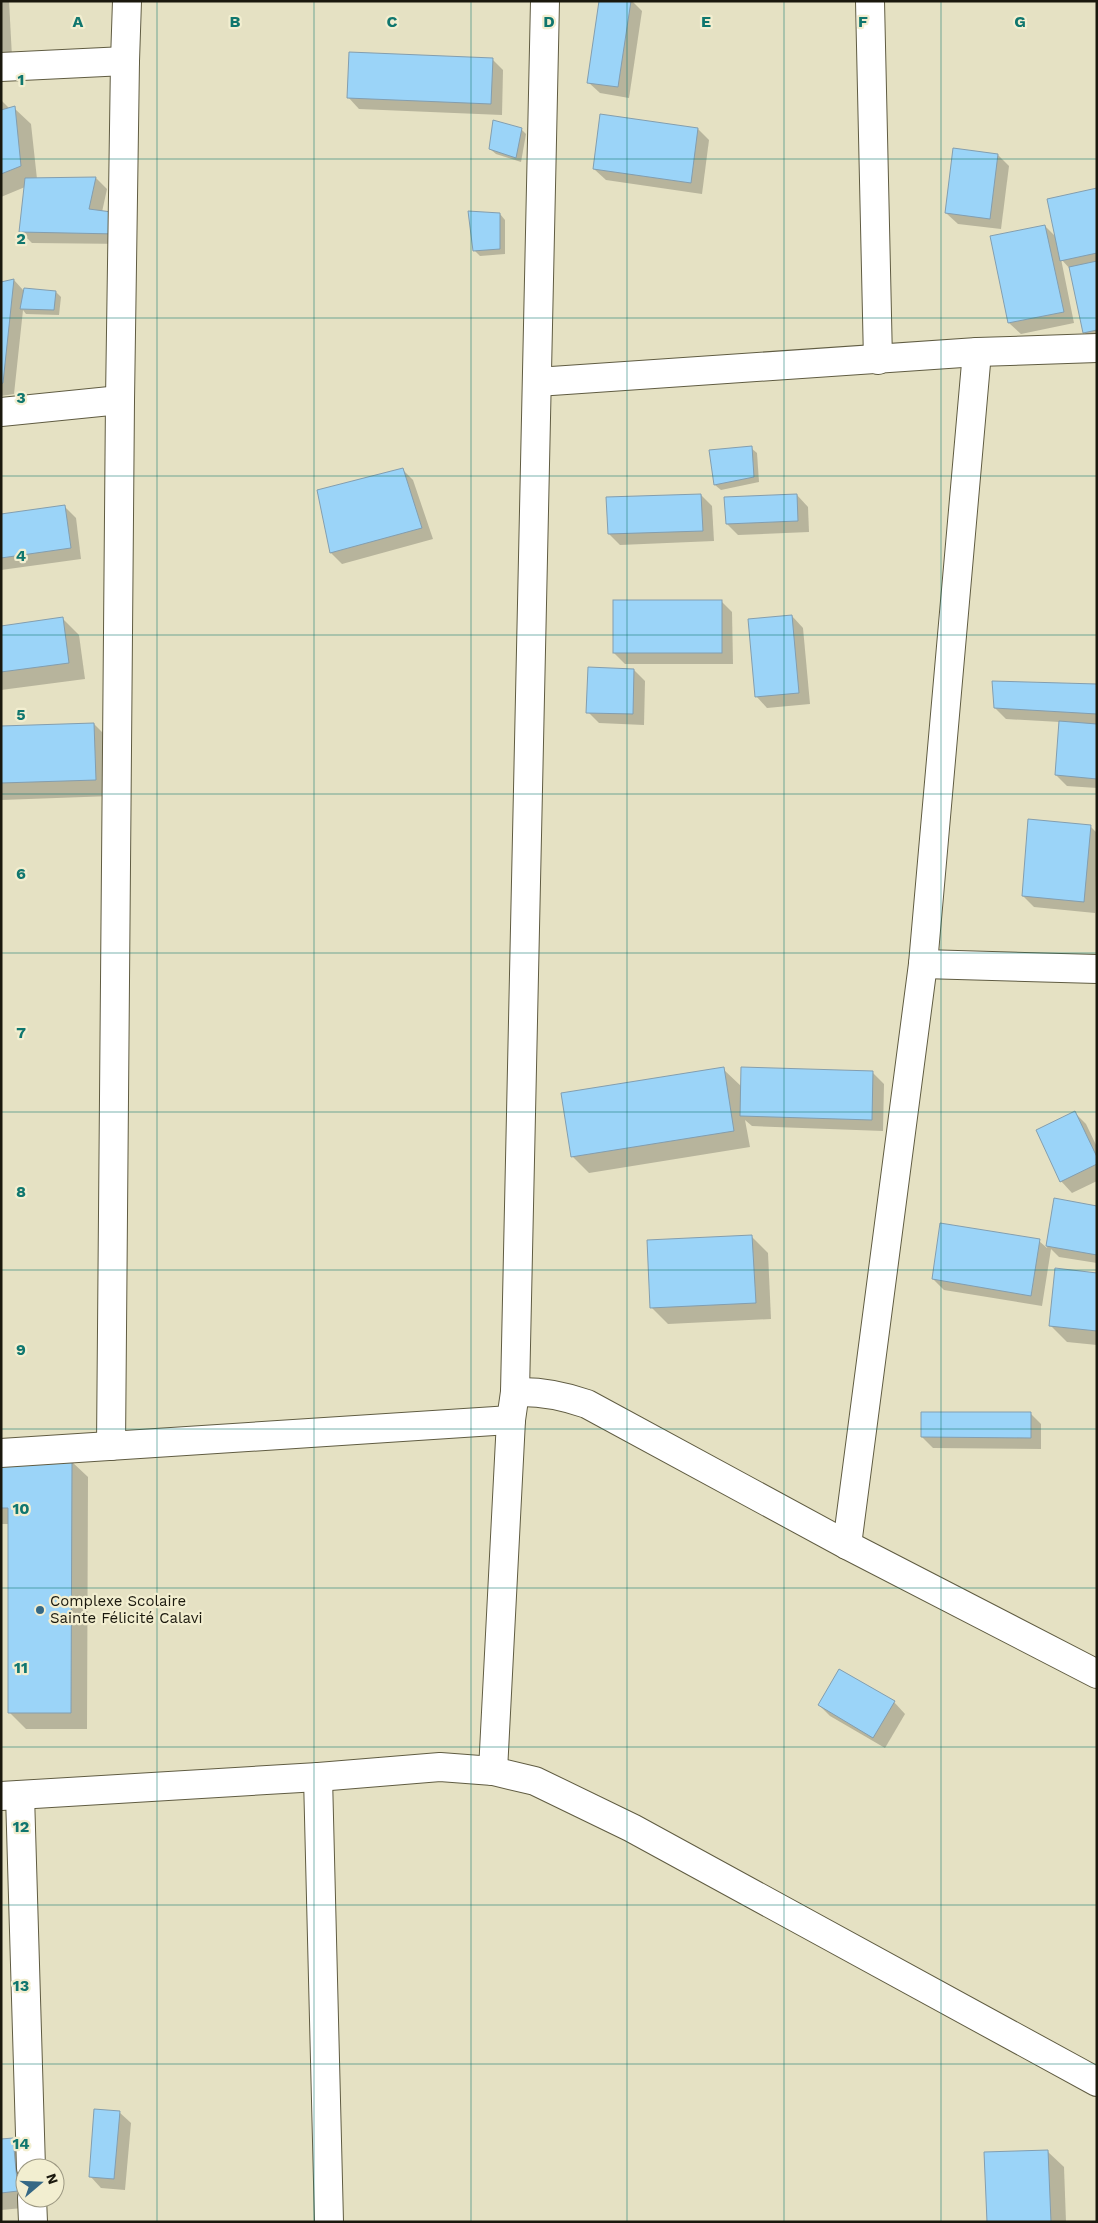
<svg xmlns="http://www.w3.org/2000/svg" width="1098" height="2223" font-family="'Work Sans',sans-serif">
<style>
.shadow{fill:#0003}
.building{fill:#9bd4f8;stroke:#839eaf}
.lines{fill:none;stroke-linecap:round;stroke-linejoin:round}
.minor-casing{stroke:#605c42;stroke-width:30}
.minor{stroke:#fff;stroke-width:28}
.grid{fill:none;stroke:#0f766e;stroke-width:1;stroke-opacity:0.55}
.poi-dot{fill:#356885;stroke:#f2eed0;stroke-width:2}
.labels{text-anchor:middle;stroke-width:4.5;stroke-linejoin:round;paint-order:stroke}
.poi-label{font-size:15px;fill:#1a180d;stroke:#f2eed0;text-anchor:start}
.grid-label{font-size:16px;text-anchor:middle;font-weight:bold;fill:#0f766e;stroke:#f2eed0;stroke-width:4.5;stroke-linejoin:round;paint-order:stroke}
</style>
<rect width="100%" height="100%" fill="#e5e1c3"/>
<!-- shadow -->
<g class="shadow">
<polygon points="1,1 9,1 12,57 1,59"/>
<polygon points="600,1 632,1 642,11 629,98 600,93 588,82"/>
<polygon points="492,59 503,70 502,115 359,109 348,97"/>
<polygon points="1,100 10,109 14,108 31,124 37,179 96,178 107,189 102,212 128,244 32,243 20,231 25,187 1,197"/>
<polygon points="521,129 526,134 521,162 496,154 490,149"/>
<polygon points="698,129 709,140 702,194 606,180 594,169"/>
<polygon points="998,155 1009,166 1001,229 958,224 946,213"/>
<polygon points="1097,189 1097,345 1084,332 1071,270 1061,259 1074,323 1021,334 1009,323 1045,226 1057,238"/>
<polygon points="500,214 505,220 505,254 480,256 474,250"/>
<polygon points="14,280 23,290 56,292 61,297 59,315 26,314 23,310 14,394 1,396 1,283"/>
<polygon points="751,448 757,453 759,482 721,490 715,485"/>
<polygon points="402,469 413,480 433,539 342,564 331,553 319,491"/>
<polygon points="701,495 712,506 714,541 620,545 609,534"/>
<polygon points="797,495 808,507 809,532 738,535 727,524"/>
<polygon points="65,507 76,518 81,559 1,570 1,516"/>
<polygon points="721,601 732,612 733,664 625,664 614,653"/>
<polygon points="792,616 803,628 810,704 767,708 756,696"/>
<polygon points="63,619 79,635 85,679 1,690 1,627"/>
<polygon points="634,670 645,681 644,725 599,723 588,712"/>
<polygon points="1097,685 1097,788 1067,786 1056,775 1060,722 1006,719 995,708"/>
<polygon points="94,724 110,740 112,796 1,800 1,727"/>
<polygon points="1091,827 1097,833 1095,913 1034,907 1023,896"/>
<polygon points="723,1069 742,1087 872,1072 884,1084 883,1131 752,1126 745,1120 750,1147 589,1173 572,1156"/>
<polygon points="1075,1113 1086,1124 1097,1147 1097,1181 1072,1193 1061,1181"/>
<polygon points="1056,1200 1097,1207 1097,1263 1059,1257 1051,1249 1042,1306 944,1290 933,1279 1039,1241 1047,1248"/>
<polygon points="751,1236 768,1253 771,1319 668,1324 652,1308"/>
<polygon points="1097,1274 1097,1345 1067,1342 1051,1326"/>
<polygon points="1030,1413 1041,1424 1041,1449 933,1448 922,1437"/>
<polygon points="1,1460 71,1461 88,1477 87,1729 26,1729 9,1712 10,1524 1,1524"/>
<polygon points="840,1670 894,1702 905,1714 885,1748 830,1716 819,1705"/>
<polygon points="119,2112 131,2123 125,2190 101,2188 90,2176"/>
<polygon points="12,2140 29,2156 25,2168 25,2198 34,2207 1,2210 1,2141"/>
<polygon points="1047,2151 1064,2167 1066,2222 988,2222"/>
</g>
<!-- building -->
<g class="building">
<polygon points="599,1 631,1 618,87 587,83"/>
<polygon points="349,52 493,58 491,104 347,98"/>
<polygon points="15,106 21,166 1,174 1,110"/>
<polygon points="600,114 698,128 691,183 593,169"/>
<polygon points="493,120 522,128 516,158 489,149"/>
<polygon points="953,148 998,154 990,219 945,213"/>
<polygon points="96,177 89,209 119,213 117,234 19,232 25,178"/>
<polygon points="1097,188 1097,253 1060,261 1047,199"/>
<polygon points="468,211 500,213 500,249 473,251"/>
<polygon points="1045,225 1064,312 1008,323 990,236"/>
<polygon points="1097,261 1097,330 1083,333 1069,267"/>
<polygon points="14,279 3,383 1,384 1,282"/>
<polygon points="24,288 56,291 54,310 20,309"/>
<polygon points="752,446 754,477 714,485 709,450"/>
<polygon points="403,468 422,528 330,553 317,490"/>
<polygon points="701,494 703,531 608,534 606,497"/>
<polygon points="797,494 798,521 726,524 724,497"/>
<polygon points="65,505 71,548 1,558 1,514"/>
<rect x="613" y="600" width="109" height="53"/>
<polygon points="792,615 799,693 755,697 748,619"/>
<polygon points="63,617 69,663 1,672 1,626"/>
<polygon points="588,667 634,669 633,714 586,713"/>
<polygon points="992,681 1097,684 1097,714 994,708"/>
<polygon points="1059,721 1097,724 1097,779 1055,775"/>
<polygon points="94,723 96,780 1,783 1,726"/>
<polygon points="1028,819 1091,825 1084,902 1022,896"/>
<polygon points="724,1067 734,1131 571,1157 561,1093"/>
<polygon points="741,1067 873,1071 872,1120 740,1116"/>
<polygon points="1075,1111 1097,1157 1097,1164 1060,1182 1036,1130"/>
<polygon points="1054,1198 1097,1206 1097,1255 1046,1246"/>
<polygon points="940,1223 1040,1239 1031,1296 932,1279"/>
<polygon points="752,1235 756,1303 650,1308 647,1240"/>
<polygon points="1055,1268 1097,1273 1097,1331 1049,1326"/>
<polygon points="921,1412 1031,1412 1031,1438 921,1437"/>
<polygon points="1,1459 72,1460 71,1713 8,1713 8,1508 1,1508"/>
<polygon points="839,1669 895,1701 873,1738 818,1705"/>
<polygon points="94,2109 120,2111 114,2179 89,2177"/>
<polygon points="13,2138 18,2191 1,2193 1,2139"/>
<polygon points="1048,2150 1051,2222 987,2222 984,2152"/>
</g>
<g class="lines">
<defs>
<g id="minor">
<polyline points="870,1 878,360"/>
<polyline points="1,67 125,61"/>
<polyline points="537,382 977,352 1097,348"/>
<polyline points="1,412 120,400"/>
<polyline points="923,964 1097,969"/>
<path d="M 515,1392 C 541,1391 562,1395 587,1404 L 847,1545 L 1097,1674"/>
<polyline points="111,1446 120,400 125,61 127,1"/>
<polyline points="1,1453 511,1420"/>
<polyline points="847,1545 923,964 977,352"/>
<polyline points="493,1771 511,1420 515,1392 545,1"/>
<polyline points="318,1777 329,2222"/>
<polyline points="20,1795 31,2168"/>
<polyline points="1,1796 318,1777 440,1767 493,1771 535,1781 632,1828 1097,2082"/>
<polyline points="32,2198 33,2222"/>
</g>
</defs>
<!-- minor casing -->
<use href="#minor" class="minor-casing"/>
<!-- minor -->
<use href="#minor" class="minor"/>
</g>
<!-- grid -->
<path class="grid" d="M 157,1 L 157,2222M 314,1 L 314,2222M 471,1 L 471,2222M 627,1 L 627,2222M 784,1 L 784,2222M 941,1 L 941,2222M 1,159 L 1097,159M 1,318 L 1097,318M 1,476 L 1097,476M 1,635 L 1097,635M 1,794 L 1097,794M 1,953 L 1097,953M 1,1112 L 1097,1112M 1,1270 L 1097,1270M 1,1429 L 1097,1429M 1,1588 L 1097,1588M 1,1747 L 1097,1747M 1,1905 L 1097,1905M 1,2064 L 1097,2064"/>
<!-- markers -->
<circle class="poi-dot" cx="40" cy="1610" r="5"/>
<g class="labels">
<!-- poi labels -->
<g class="poi-label">
<text x="50" y="1606">Complexe Scolaire<tspan x="50" dy="17">Sainte Félicité Calavi</tspan></text>
</g>
</g>
<g class="grid-label">
<text x="78" y="27">A</text>
<text x="235" y="27">B</text>
<text x="392" y="27">C</text>
<text x="549" y="27">D</text>
<text x="706" y="27">E</text>
<text x="863" y="27">F</text>
<text x="1020" y="27">G</text>
<text x="21" y="85">1</text>
<text x="21" y="244">2</text>
<text x="21" y="403">3</text>
<text x="21" y="561">4</text>
<text x="21" y="720">5</text>
<text x="21" y="879">6</text>
<text x="21" y="1038">7</text>
<text x="21" y="1197">8</text>
<text x="21" y="1355">9</text>
<text x="21" y="1514">10</text>
<text x="21" y="1673">11</text>
<text x="21" y="1832">12</text>
<text x="21" y="1991">13</text>
<text x="21" y="2149">14</text>
</g>
<!-- border -->
<rect width="1098" height="2223" fill="none" stroke="#1a180d" stroke-width="5"/>
<!-- north arrow -->
<g transform="translate(40 2183) rotate(71)"><circle r="24" fill="#f2eed0" stroke="#9c9882"/>
<path d="M0-4L9 19L0 12L-9 19Z" fill="#356885"/>
<text y="-8" font-size="14" font-weight="bold" text-anchor="middle" fill="#1a180d">N</text>
</g>
</svg>
